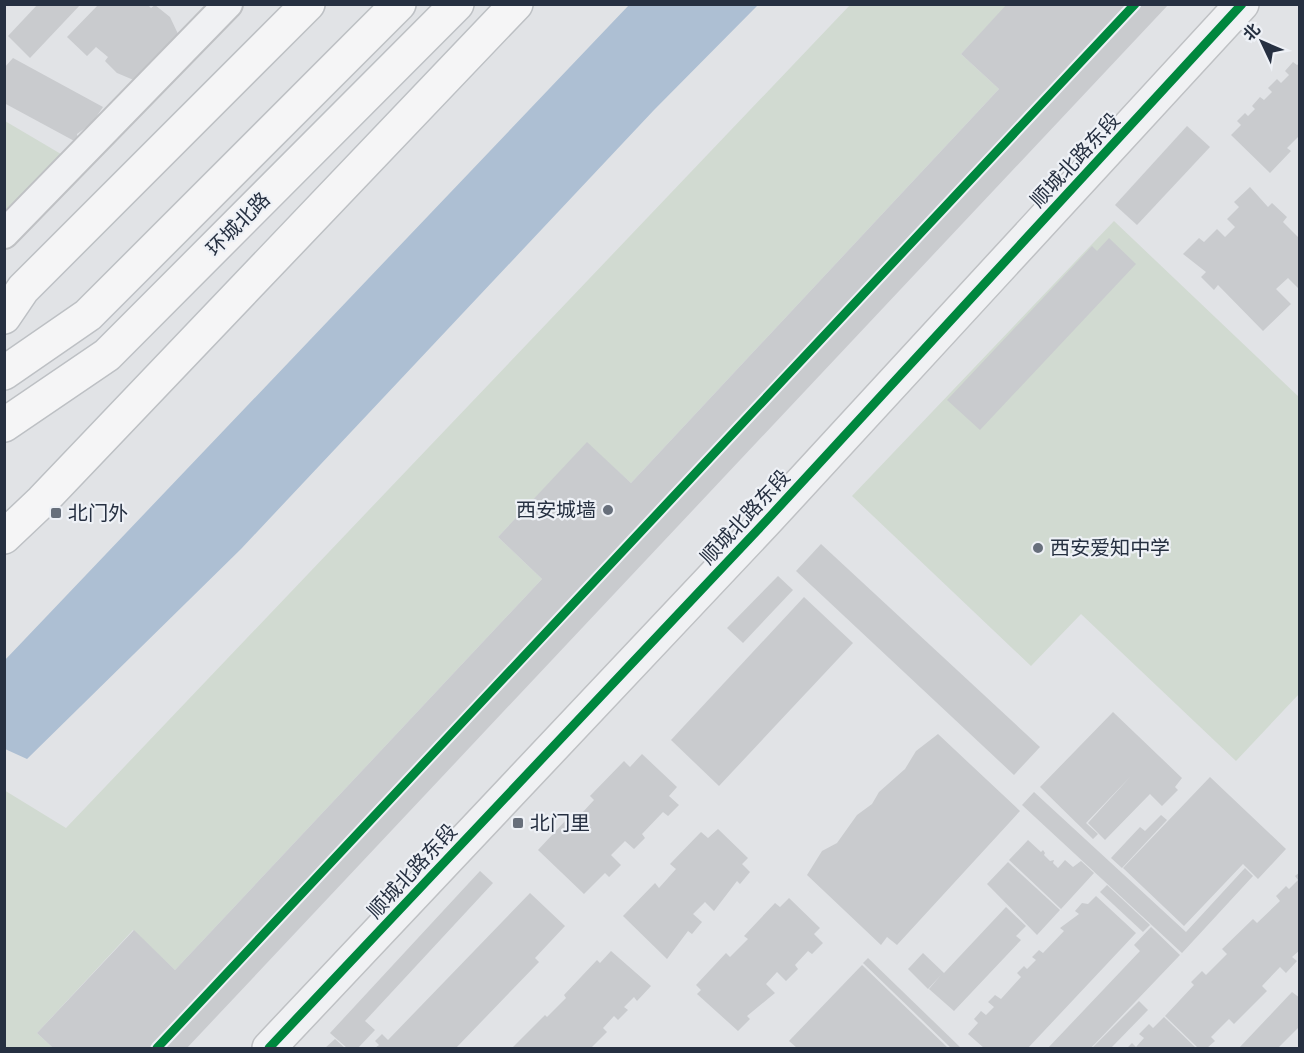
<svg xmlns="http://www.w3.org/2000/svg" width="1304" height="1053" font-family="Helvetica,'Noto Sans SC',sans-serif">
<style>
.green{fill:#d1dad1}
.water{fill:#adbfd3}
.building{fill:#c9cbce}
.lines{fill:none;stroke-linecap:round;stroke-linejoin:round}
.minor-casing{stroke:#bfc1c4;stroke-width:32}
.tertiary-casing{stroke:#bfc1c4;stroke-width:36}
.primary-casing{stroke:#bdc0c4;stroke-width:36}
.minor{stroke:#f0f1f3;stroke-width:28}
.tertiary{stroke:#f0f1f3;stroke-width:33}
.primary{stroke:#f5f5f6;stroke-width:33}
.cycleway-casing{stroke:#eef1f6;stroke-width:13}
.cycleway{stroke:#00873e;stroke-width:9}
.poi-dot{fill:#676f7b;stroke:#eef1f6;stroke-width:2}
.labels{text-anchor:middle;stroke-width:4.5;stroke-linejoin:round;paint-order:stroke}
.street-label{font-size:20px;fill:#263041;stroke:#eef1f6}
.poi-label{font-size:20px;fill:#263041;stroke:#eef1f6;text-anchor:start}
</style>
<rect width="100%" height="100%" fill="#e1e3e6"/>
<!-- green -->
<g class="green">
<polygon points="850,5 1007,5 961,54 999,89 631,483 587,443 498,537 542,579 175,970 133,930 37,1033 53,1048 5,1048 4,790 66,828"/>
<polygon points="5,121 66,157 5,222"/>
<polygon points="1114,221 1299,397 1299,694 1236,761 1081,614 1031,666 852,496"/>
</g>
<!-- water -->
<polygon class="water" points="629,5 758,5 654,110 241,549 27,759 5,749 5,660"/>
<!-- building -->
<g class="building">
<polygon points="38,4 81,4 30,58 8,36"/>
<polygon points="99,4 147,4 151,8 155,5 170,17 179,36 136,81 117,73 105,61 108,57 96,47 87,56 67,37"/>
<polygon points="1007,4 1169,4 187,1048 53,1048 37,1033 134,930 175,970 542,579 498,537 587,442 631,483 999,89 961,54"/>
<polygon points="13,58 103,107 92,123 77,134 78,143 4,103 4,68"/>
<polygon points="1293,62 1297,65 1300,63 1300,135 1287,148 1291,151 1270,173 1231,135 1241,125 1237,121 1245,113 1248,116 1255,109 1252,106 1260,97 1264,100 1272,92 1268,88 1277,79 1281,83 1289,75 1285,71"/>
<polygon points="1187,126 1210,147 1137,225 1115,205"/>
<polygon points="1250,187 1268,207 1272,203 1287,217 1283,222 1300,239 1300,290 1288,278 1276,289 1291,304 1263,331 1218,285 1214,290 1201,277 1206,272 1183,254 1199,238 1204,242 1217,229 1225,237 1235,227 1227,219 1239,207 1234,202"/>
<polygon points="1109,238 1136,264 980,430 947,400 1092,246 1097,251"/>
<polygon points="821,544 1040,747 1014,775 796,571"/>
<polygon points="778,576 793,590 743,643 727,628"/>
<polygon points="804,597 853,643 719,786 671,740"/>
<polygon points="1113,712 1182,778 1175,787 1178,790 1162,806 1150,794 1105,840 1088,823 1131,776 1086,823 1098,834 1093,839 1040,787"/>
<polygon points="938,734 1020,811 897,945 887,937 881,945 807,875 822,851 837,843 857,815 872,804 879,792 905,769 916,751"/>
<polygon points="642,754 677,787 669,796 679,805 668,816 663,812 642,834 645,838 634,849 625,841 611,855 621,865 609,877 605,873 584,894 538,850 566,820 571,825 582,813 594,800 590,796 624,761 630,767"/>
<polygon points="1210,777 1286,849 1258,879 1243,864 1184,926 1123,868"/>
<polygon points="1034,792 1186,932 1245,868 1253,876 1182,953 1022,805"/>
<polygon points="1161,815 1167,820 1122,868 1111,858 1140,827 1145,831"/>
<polygon points="718,829 748,858 742,864 750,872 740,884 737,881 714,911 705,902 693,914 702,922 692,934 688,931 667,959 623,916 655,883 659,888 676,869 670,864 701,832 708,838"/>
<polygon points="1028,840 1041,852 1043,850 1045,853 1044,855 1050,861 1054,860 1053,863 1058,868 1065,860 1073,867 1081,861 1094,873 1061,909 1009,860"/>
<polygon points="1008,862 1060,910 1037,935 987,884"/>
<polygon points="480,871 493,883 365,1021 375,1030 358,1048 347,1048 330,1033"/>
<polygon points="1300,872 1300,950 1292,957 1297,961 1286,973 1280,967 1262,986 1267,991 1234,1024 1229,1019 1211,1037 1215,1041 1207,1048 1198,1048 1165,1016 1194,985 1191,982 1202,971 1206,975 1227,954 1222,949 1253,919 1257,923 1280,901 1276,896 1286,886 1289,889 1298,880 1295,876"/>
<polygon points="1107,885 1150,925 1143,932 1100,892"/>
<polygon points="530,893 565,926 535,958 539,962 456,1048 375,1048 379,1045 375,1041 382,1034 388,1040"/>
<polygon points="1096,896 1136,933 1028,1048 984,1048 968,1034 978,1023 974,1019 981,1011 986,1015 994,1007 988,1002 995,995 1001,999 1021,977 1017,973 1024,966 1027,969 1036,960 1032,957 1039,950 1043,953 1064,931 1060,928 1079,914 1075,911 1082,903 1088,904"/>
<polygon points="789,898 820,928 814,934 823,943 812,954 808,951 795,965 798,969 786,981 777,972 766,984 775,993 747,1016 750,1019 738,1031 697,994 701,990 696,985 726,953 730,957 748,939 744,936 775,903 780,907"/>
<polygon points="1006,907 1026,926 1016,936 1021,940 954,1011 929,989 941,975 928,989 908,969 923,953 944,973"/>
<polygon points="1151,927 1180,955 1091,1048 1048,1048 1140,951 1134,945"/>
<polygon points="611,951 651,986 637,1001 634,997 624,1007 628,1010 618,1020 614,1016 603,1028 607,1032 591,1048 512,1048 545,1015 547,1017 566,998 564,995 597,960 600,963"/>
<polygon points="868,958 961,1048 951,1048 863,963"/>
<polygon points="862,965 948,1048 797,1048 789,1041"/>
<polygon points="1292,992 1300,998 1300,1026 1278,1048 1239,1048"/>
<polygon points="1139,1001 1148,1010 1111,1048 1092,1048"/>
<polygon points="1164,1017 1196,1048 1127,1048 1132,1043 1136,1047 1144,1038 1139,1034 1149,1024 1153,1028"/>
<polygon points="335,1039 345,1048 325,1048"/>
</g>
<g class="lines">
<defs>
<polyline id="minor" points="4,234 228,4"/>
<polyline id="tertiary" points="269,1048 766,521 1242,4"/>
<g id="primary">
<polyline points="4,317 23,289 308,4"/>
<polyline points="4,373 88,315 399,4"/>
<polyline points="4,425 107,355 457,4"/>
<polyline points="4,537 42,501 516,4"/>
</g>
</defs>
<!-- minor casing -->
<use href="#minor" class="minor-casing"/>
<!-- tertiary casing -->
<use href="#tertiary" class="tertiary-casing"/>
<!-- primary casing -->
<use href="#primary" class="primary-casing"/>
<!-- minor -->
<use href="#minor" class="minor"/>
<!-- tertiary -->
<use href="#tertiary" class="tertiary"/>
<!-- primary -->
<use href="#primary" class="primary"/>
<defs>
<g id="cycleway">
<polyline points="157,1048 1135,4"/>
<polyline points="269,1048 766,521 1242,4"/>
</g>
</defs>
<!-- cycleway casing -->
<use href="#cycleway" class="cycleway-casing"/>
<!-- cycleway -->
<use href="#cycleway" class="cycleway"/>
</g>
<!-- markers -->
<g class="poi-dot">
<circle cx="608" cy="510" r="6"/>
<rect x="50" y="507" width="12" height="12" rx="3"/>
<circle cx="1038" cy="548" r="6"/>
<rect x="512" y="817" width="12" height="12" rx="3"/>
</g>
<g class="labels">
<!-- street labels -->
<g class="street-label">
<text transform="translate(1075 160) rotate(-47)" y="7">顺城北路东段</text>
<text transform="translate(238 224) rotate(-45)" y="7">环城北路</text>
<text transform="translate(745 517) rotate(-47)" y="7">顺城北路东段</text>
<text transform="translate(412 871) rotate(-47)" y="7">顺城北路东段</text>
</g>
<!-- poi labels -->
<g class="poi-label">
<text x="596" y="517" text-anchor="end">西安城墙</text>
<text x="68" y="520">北门外</text>
<text x="1050" y="555">西安爱知中学</text>
<text x="530" y="830">北门里</text>
</g>
</g>
<!-- border -->
<rect width="1304" height="1053" fill="none" stroke="#263041" stroke-width="12"/>
<!-- north arrow -->
<g transform="translate(1262 42) rotate(314)" stroke="#eef1f6" stroke-width="4.5" paint-order="stroke">
<path d="M0-4.5L10 22L0 15L-10 22Z" fill="#263041"/>
<text y="-9" font-size="16" font-weight="bold" text-anchor="middle" fill="#263041">北</text>
</g>
</svg>
